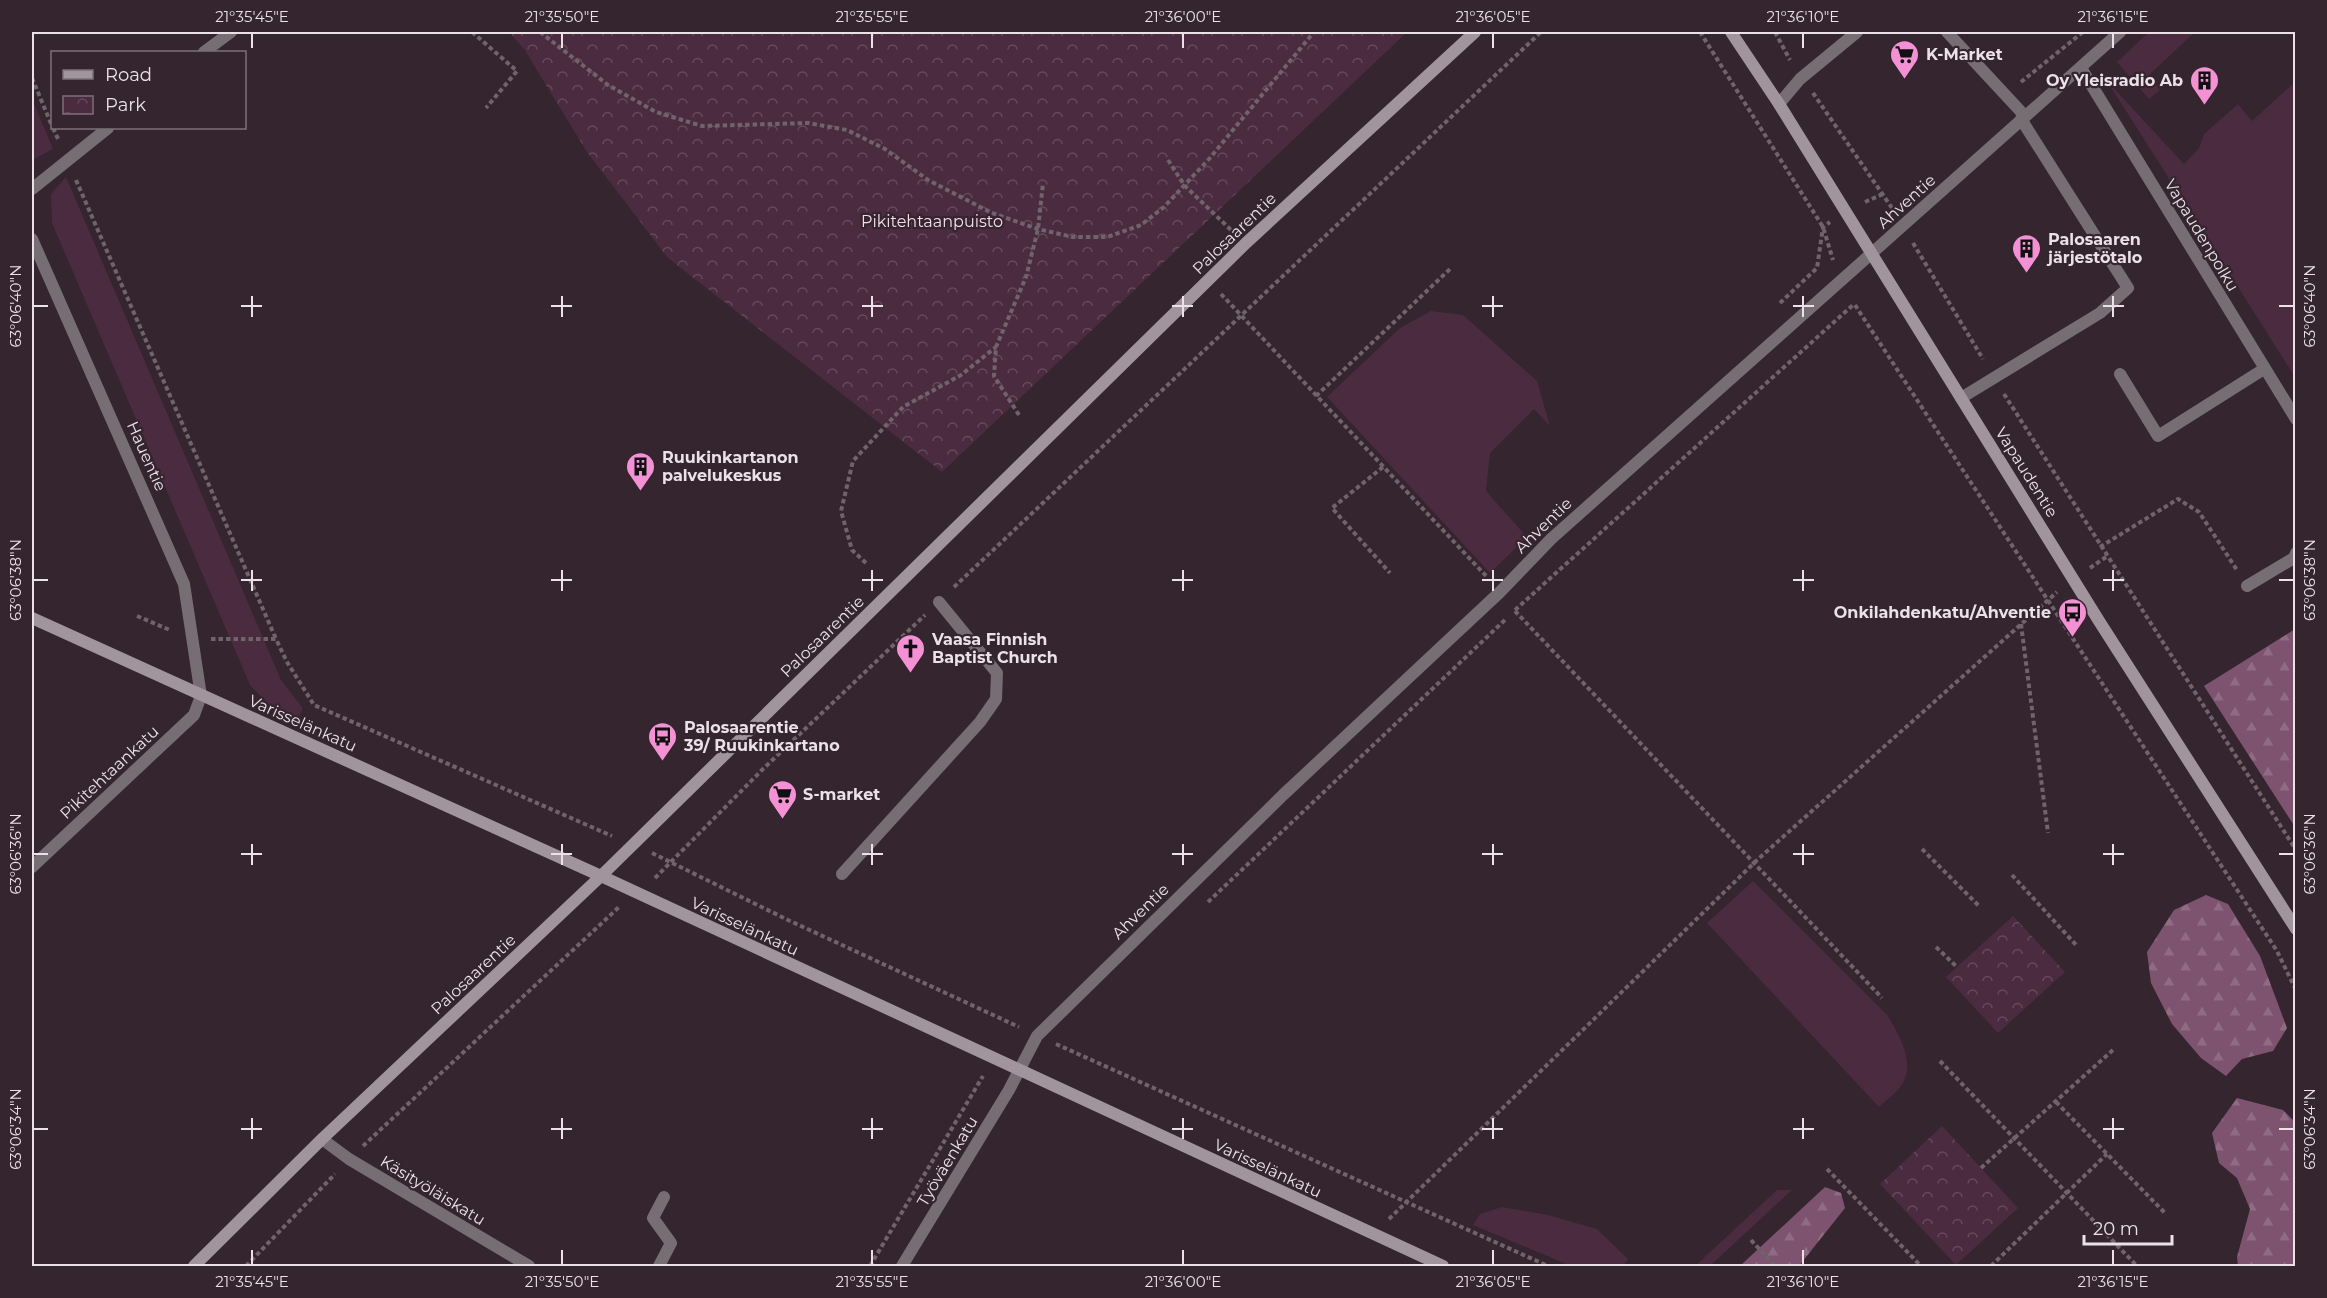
<svg xmlns="http://www.w3.org/2000/svg" width="2327" height="1298" font-family="Montserrat,sans-serif">
<style>
.grass{fill:#4b2b40}
.forest{fill:url(#forest-firs)}
.park{fill:url(#park-crowns)}
.lines{fill:none;stroke-linecap:round;stroke-linejoin:round}
.path{stroke:#70636c;stroke-width:4;stroke-dasharray:4.5 3;stroke-linecap:butt}
.lane{stroke:#766e73;stroke-width:12}
.street{stroke:#766e73;stroke-width:12}
.secondary{stroke:#a1949c;stroke-width:12}
.ticks{fill:none;stroke:#ebe1e7;stroke-width:2}
.labels{text-anchor:middle;stroke-width:4.5;stroke-linejoin:round;paint-order:stroke}
.poi-label{font-size:16px;font-weight:bold;fill:#ebe1e7;stroke:#34252f;text-anchor:start}
.street-label{font-size:16px;fill:#ebe1e7;stroke:#34252f}
.park-label{font-size:16px;fill:#f8dbed;stroke:#34252f}
.neatline{fill:none;stroke:#ebe1e7;stroke-width:2}
.ticks-label{font-size:15px;text-anchor:middle;fill:#ebe1e7}
</style>
<defs>
<pattern id="forest-firs" width="22" height="20" patternUnits="userSpaceOnUse" patternTransform="scale(1.5)"><rect width="22" height="20" fill="#7d536f"/><path d="M5 1l3.5 6h-7zM16 11l3.5 6h-7z" fill="#906b84"/></pattern>
<pattern id="park-crowns" width="20" height="18" patternUnits="userSpaceOnUse" patternTransform="scale(1.5)"><rect width="20" height="18" fill="#4b2b40"/><path d="M2 6a3 3 0 1 1 6 0M12 15a3 3 0 1 1 6 0" fill="none" stroke="#65495c"/></pattern>
</defs>
<rect width="100%" height="100%" fill="#34252f"/>
<!-- grass -->
<g class="grass">
<polygon points="2149,32 2195,32 2150,74 2160,90 2149,99 2117,62"/>
<polygon points="2107,81 2184,164 2199,148 2204,134 2238,104 2252,121 2295,82 2295,377"/>
<polygon points="32,99 53,149 32,160"/>
<polygon points="66,177 281,680 303,708 298,719 272,708 250,685 52,223 51,194"/>
<polygon points="1431,311 1463,315 1537,381 1550,426 1534,409 1490,453 1486,491 1527,537 1490,573 1327,397 1400,328"/>
<path d="M 1753,881 L 1888,1016 C 1899,1036 1915,1060 1903,1083 C 1898,1092 1886,1100 1879,1107 L 1707,923 Z"/>
<polygon points="1777,1190 1792,1190 1710,1266 1695,1266"/>
<polygon points="1502,1207 1548,1215 1597,1229 1628,1259 1623,1266 1571,1266 1473,1225 1480,1214"/>
</g>
<!-- forest -->
<g class="forest">
<polygon points="2295,629 2295,827 2204,686"/>
<polygon points="2206,895 2228,904 2260,956 2287,1028 2273,1051 2242,1059 2226,1076 2201,1058 2172,1024 2151,983 2147,952 2174,910"/>
<polygon points="2237,1098 2283,1110 2295,1122 2295,1266 2238,1266 2237,1257 2250,1209 2237,1178 2219,1163 2212,1133"/>
<polygon points="1825,1187 1841,1193 1845,1208 1799,1266 1740,1266"/>
</g>
<!-- park -->
<g class="park">
<polygon points="509,32 1407,32 942,472 668,258 587,152 524,49"/>
<polygon points="2013,916 2065,972 1998,1033 1946,977"/>
<polygon points="1942,1126 2018,1208 1956,1265 1880,1184"/>
</g>
<g class="lines">
<!-- path -->
<g class="path">
<polyline points="472,32 517,71 486,108"/>
<polyline points="540,32 608,85 656,112 702,126 808,123 847,130 885,149 928,180 992,213 1038,229 1073,237 1107,237 1141,225 1164,207 1209,159 1314,32"/>
<polyline points="1700,32 1823,227 1833,260"/>
<polyline points="1775,32 1790,60"/>
<polyline points="32,78 52,126"/>
<polyline points="2021,82 2083,32"/>
<polyline points="1813,93 1892,208"/>
<polyline points="53,128 59,141"/>
<polyline points="1168,160 1185,186 1231,230"/>
<polyline points="76,180 276,639"/>
<polyline points="1865,202 1883,194"/>
<polyline points="1913,243 1983,359"/>
<polyline points="1221,294 1487,577"/>
<polyline points="1780,303 1817,268 1823,227 1830,222"/>
<polyline points="1855,305 2277,951 2296,990"/>
<polyline points="2004,394 2296,850"/>
<polyline points="1316,396 1450,269"/>
<polyline points="1019,415 994,376 996,347 1026,277 1038,229 1043,183"/>
<polyline points="1383,467 1332,508 1390,573"/>
<polyline points="2100,547 2178,499 2199,512 2237,570"/>
<polyline points="866,563 852,550 841,511 853,461 903,407 961,375 996,347"/>
<polyline points="2090,568 2106,557"/>
<polyline points="954,587 1541,32"/>
<polyline points="1515,610 1854,304"/>
<polyline points="1515,611 1882,998"/>
<polyline points="137,616 170,630"/>
<polyline points="2021,624 2048,833"/>
<polyline points="211,639 276,639 287,662 314,705 612,836"/>
<polyline points="1922,849 1979,906"/>
<polyline points="652,853 788,920 1019,1027"/>
<polyline points="2012,875 2077,946"/>
<polyline points="655,878 763,769 925,615"/>
<polyline points="1208,902 1507,618"/>
<polyline points="1936,947 1957,967"/>
<polyline points="1056,1044 1548,1266"/>
<polyline points="1940,1061 2137,1266"/>
<polyline points="2056,1102 2165,1213"/>
<polyline points="363,1146 619,907"/>
<polyline points="1981,1168 2113,1050"/>
<polyline points="1827,1169 1921,1266"/>
<polyline points="1389,1219 1755,862 2057,592"/>
<polyline points="1751,1240 1775,1266"/>
<polyline points="246,1266 335,1174"/>
<polyline points="870,1266 983,1076"/>
<polyline points="1991,1266 2107,1154"/>
</g>
<!-- lane -->
<g class="lane">
<polyline points="1947,32 2024,115"/>
<polyline points="1779,104 1800,79 1857,32"/>
<polyline points="2120,374 2158,436 2264,369"/>
<polyline points="1961,398 2100,313 2128,288 2021,119"/>
<polyline points="2247,586 2294,558 2296,553"/>
<polyline points="842,874 980,722 996,699 997,673 939,602"/>
<polyline points="659,1266 671,1243 653,1218 664,1197"/>
</g>
<!-- street -->
<g class="street">
<polyline points="204,52 231,32"/>
<polyline points="2081,68 2296,419"/>
<polyline points="32,189 108,128"/>
<polyline points="32,239 184,584 201,696 194,715 32,867"/>
<polyline points="322,1139 349,1159 529,1266"/>
<polyline points="902,1266 1009,1090 1037,1036 1283,795 1500,592 1551,539 2120,32"/>
</g>
<!-- secondary -->
<g class="secondary">
<polyline points="1731,32 1779,104 2099,621 2296,929"/>
<polyline points="32,618 601,876 1443,1266"/>
<polyline points="194,1266 322,1139 601,876 1246,243 1475,32"/>
</g>
</g>
<!-- ticks -->
<path class="ticks" d="M 252,33 L 252,48M 562,33 L 562,48M 872,33 L 872,48M 1183,33 L 1183,48M 1493,33 L 1493,48M 1803,33 L 1803,48M 2113,33 L 2113,48M 252,296 L 252,317M 562,296 L 562,317M 872,296 L 872,317M 1183,296 L 1183,317M 1493,296 L 1493,317M 1803,296 L 1803,317M 2113,296 L 2113,317M 33,306 L 48,306M 241,306 L 262,306M 551,306 L 572,306M 862,306 L 883,306M 1172,306 L 1193,306M 1482,306 L 1503,306M 1793,306 L 1814,306M 2103,306 L 2124,306M 2279,306 L 2294,306M 252,570 L 252,591M 562,570 L 562,591M 872,570 L 872,591M 1183,570 L 1183,591M 1493,570 L 1493,591M 1803,570 L 1803,591M 2113,570 L 2113,591M 33,580 L 48,580M 241,580 L 262,580M 551,580 L 572,580M 862,580 L 883,580M 1172,580 L 1193,580M 1482,580 L 1503,580M 1793,580 L 1814,580M 2103,580 L 2124,580M 2279,580 L 2294,580M 252,844 L 252,865M 562,844 L 562,865M 872,844 L 872,865M 1183,844 L 1183,865M 1493,844 L 1493,865M 1803,844 L 1803,865M 2113,844 L 2113,865M 33,854 L 48,854M 241,854 L 262,854M 551,854 L 572,854M 862,854 L 883,854M 1172,854 L 1193,854M 1482,854 L 1503,854M 1793,854 L 1814,854M 2103,854 L 2124,854M 2279,854 L 2294,854M 252,1118 L 252,1139M 562,1118 L 562,1139M 872,1118 L 872,1139M 1183,1118 L 1183,1139M 1493,1118 L 1493,1139M 1803,1118 L 1803,1139M 2113,1118 L 2113,1139M 33,1129 L 48,1129M 241,1129 L 262,1129M 551,1129 L 572,1129M 862,1129 L 883,1129M 1172,1129 L 1193,1129M 1482,1129 L 1503,1129M 1793,1129 L 1814,1129M 2103,1129 L 2124,1129M 2279,1129 L 2294,1129M 252,1250 L 252,1265M 562,1250 L 562,1265M 872,1250 L 872,1265M 1183,1250 L 1183,1265M 1493,1250 L 1493,1265M 1803,1250 L 1803,1265M 2113,1250 L 2113,1265"/>
<!-- icons -->
<defs>
<symbol id="supermarket-pin" viewBox="-11 -11 22 30"><path d="M0 17L-7.5 6A9.5 9.5 0 1 1 7.5 6Z" fill="#f491d4" stroke="#34252f"/><path d="M-6-5.5h2.5l.6 2H6L4.5 2H-2.5L-4.4-4H-6ZM-1.5 3.2a1.3 1.3 0 1 0 .1 0ZM3 3.2a1.3 1.3 0 1 0 .1 0Z" fill="#111"/></symbol>
<symbol id="building-pin" viewBox="-11 -11 22 30"><path d="M0 17L-7.5 6A9.5 9.5 0 1 1 7.5 6Z" fill="#f491d4" stroke="#34252f"/><path d="M-4-6H4V6H1V3H-1V6H-4ZM-2.5-4.3h1.7v1.8h-1.7ZM.8-4.3h1.7v1.8H.8ZM-2.5-1h1.7V.8h-1.7ZM.8-1h1.7V.8H.8Z" fill="#111"/></symbol>
<symbol id="bus-pin" viewBox="-11 -11 22 30"><path d="M0 17L-7.5 6A9.5 9.5 0 1 1 7.5 6Z" fill="#f491d4" stroke="#34252f"/><path d="M-5-6H5V4H4V6H2V4H-2V6H-4V4H-5ZM-3.5-4V0h7V-4ZM-3.5 1.2v1.5H-2V1.2ZM2 1.2v1.5H3.5V1.2Z" fill="#111"/></symbol>
<symbol id="church-pin" viewBox="-11 -11 22 30"><path d="M0 17L-7.5 6A9.5 9.5 0 1 1 7.5 6Z" fill="#f491d4" stroke="#34252f"/><path d="M-1.2-6h2.4v3.5h3.3v2.4h-3.3V6h-2.4V-.1h-3.3v-2.4h3.3Z" fill="#111"/></symbol>
</defs>
<g fill-rule="evenodd">
<use href="#supermarket-pin" x="1888" y="38" width="33" height="45"/>
<use href="#building-pin" x="2188" y="64" width="33" height="45"/>
<use href="#building-pin" x="2010" y="232" width="33" height="45"/>
<use href="#building-pin" x="624" y="450" width="33" height="45"/>
<use href="#bus-pin" x="2056" y="596" width="33" height="45"/>
<use href="#church-pin" x="894" y="632" width="33" height="45"/>
<use href="#bus-pin" x="646" y="720" width="33" height="45"/>
<use href="#supermarket-pin" x="766" y="778" width="33" height="45"/>
</g>
<g class="labels">
<!-- poi labels -->
<g class="poi-label">
<text x="1926" y="60">K-Market</text>
<text x="2183" y="86" text-anchor="end">Oy Yleisradio Ab</text>
<text x="2048" y="245">Palosaaren<tspan x="2048" dy="18">järjestötalo</tspan></text>
<text x="662" y="463">Ruukinkartanon<tspan x="662" dy="18">palvelukeskus</tspan></text>
<text x="2051" y="618" text-anchor="end">Onkilahdenkatu/Ahventie</text>
<text x="932" y="645">Vaasa Finnish<tspan x="932" dy="18">Baptist Church</tspan></text>
<text x="684" y="733">Palosaarentie<tspan x="684" dy="18">39/ Ruukinkartano</tspan></text>
<text x="803" y="800">S-market</text>
</g>
<!-- street labels -->
<g class="street-label">
<text transform="translate(1906 201) rotate(-42)" y="6">Ahventie</text>
<text transform="translate(1234 233) rotate(-44)" y="6">Palosaarentie</text>
<text transform="translate(2202 235) rotate(59)" y="6">Vapaudenpolku</text>
<text transform="translate(147 456) rotate(66)" y="6">Hauentie</text>
<text transform="translate(2027 472) rotate(58)" y="6">Vapaudentie</text>
<text transform="translate(1543 525) rotate(-44)" y="6">Ahventie</text>
<text transform="translate(822 636) rotate(-44)" y="6">Palosaarentie</text>
<text transform="translate(303 723) rotate(24)" y="6">Varisselänkatu</text>
<text transform="translate(109 772) rotate(-43)" y="6">Pikitehtaankatu</text>
<text transform="translate(1140 911) rotate(-44)" y="6">Ahventie</text>
<text transform="translate(745 926) rotate(25)" y="6">Varisselänkatu</text>
<text transform="translate(473 974) rotate(-43)" y="6">Palosaarentie</text>
<text transform="translate(947 1161) rotate(-59)" y="6">Työväenkatu</text>
<text transform="translate(1268 1168) rotate(25)" y="6">Varisselänkatu</text>
<text transform="translate(433 1190) rotate(31)" y="6">Käsityöläiskatu</text>
</g>
<!-- park labels -->
<g class="park-label">
<text x="932" y="227">Pikitehtaanpuisto</text>
</g>
</g>
<!-- border -->
<rect width="2327" height="1298" fill="none" stroke="#34252f" stroke-width="66"/>
<!-- legend -->
<rect x="51" y="51" width="195" height="78" fill="#34252f" stroke="#7d7079" stroke-width="1.5"/>
<rect x="63" y="70" width="30" height="9" fill="#a1949c" stroke="#7d7079" stroke-width="1.5"/>
<text x="105" y="81" font-size="18" fill="#ebe1e7">Road</text>
<rect x="63" y="96" width="30" height="18" fill="url(#park-crowns)" stroke="#7d7079" stroke-width="1.5"/>
<text x="105" y="111" font-size="18" fill="#ebe1e7">Park</text>
<!-- scale -->
<path d="M2084 1235v9h88v-9" fill="none" stroke="#ebe1e7" stroke-width="3"/>
<text x="2093" y="1235" font-size="18" fill="#ebe1e7" stroke="#34252f" stroke-width="4.5" paint-order="stroke">20 m</text>
<rect x="33" y="33" width="2261" height="1232" class="neatline"/>
<g class="ticks-label">
<text x="252" y="22">21°35'45"E</text>
<text x="562" y="22">21°35'50"E</text>
<text x="872" y="22">21°35'55"E</text>
<text x="1183" y="22">21°36'00"E</text>
<text x="1493" y="22">21°36'05"E</text>
<text x="1803" y="22">21°36'10"E</text>
<text x="2113" y="22">21°36'15"E</text>
<text transform="translate(16 306) rotate(-90)" y="5">63°06'40"N</text>
<text transform="translate(2310 306) rotate(-90)" y="5">63°06'40"N</text>
<text transform="translate(16 580) rotate(-90)" y="5">63°06'38"N</text>
<text transform="translate(2310 580) rotate(-90)" y="5">63°06'38"N</text>
<text transform="translate(16 854) rotate(-90)" y="5">63°06'36"N</text>
<text transform="translate(2310 854) rotate(-90)" y="5">63°06'36"N</text>
<text transform="translate(16 1129) rotate(-90)" y="5">63°06'34"N</text>
<text transform="translate(2310 1129) rotate(-90)" y="5">63°06'34"N</text>
<text x="252" y="1287">21°35'45"E</text>
<text x="562" y="1287">21°35'50"E</text>
<text x="872" y="1287">21°35'55"E</text>
<text x="1183" y="1287">21°36'00"E</text>
<text x="1493" y="1287">21°36'05"E</text>
<text x="1803" y="1287">21°36'10"E</text>
<text x="2113" y="1287">21°36'15"E</text>
</g>
</svg>
